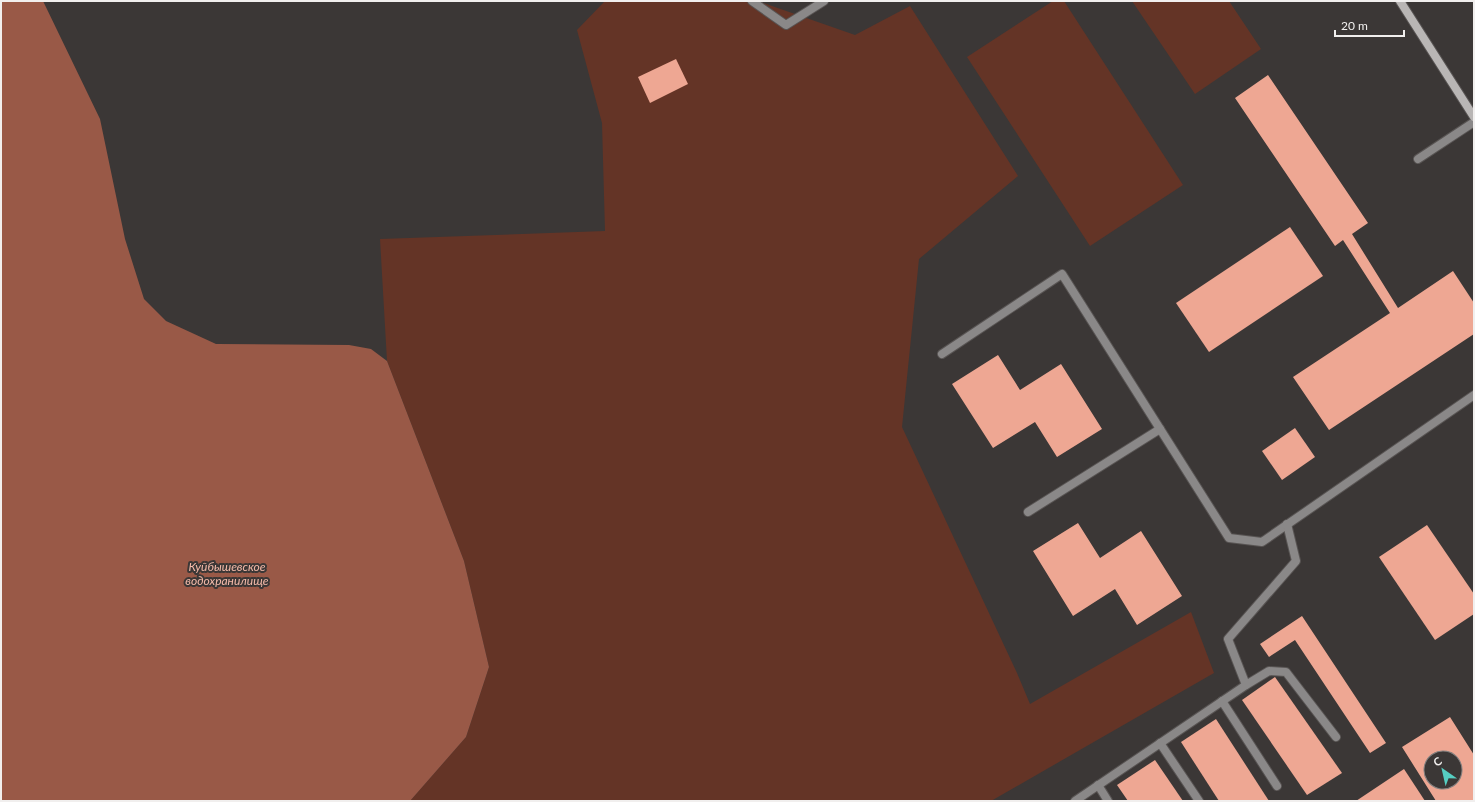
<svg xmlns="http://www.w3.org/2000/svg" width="1475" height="802" font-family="Lato,sans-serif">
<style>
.green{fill:#643426}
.water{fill:#995947}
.building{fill:#eea793;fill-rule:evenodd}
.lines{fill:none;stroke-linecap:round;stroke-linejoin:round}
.lane-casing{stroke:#585453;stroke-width:10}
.secondary-casing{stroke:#585453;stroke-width:10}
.lane{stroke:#8a8888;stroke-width:8}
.secondary{stroke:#b9b6b5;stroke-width:8}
.labels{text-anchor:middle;stroke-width:4;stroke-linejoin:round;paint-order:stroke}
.water-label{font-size:12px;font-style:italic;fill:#f4baa9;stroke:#3b3736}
</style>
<rect width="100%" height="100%" fill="#3b3736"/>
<!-- green -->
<g class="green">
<polygon points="605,1 758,1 855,35 910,6 1018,176 919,259 902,427 1017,673 1030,704 1191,612 1214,673 991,801 410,801 466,737 489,667 464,561 387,361 380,239 605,231 602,123 577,30"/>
<polygon points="1053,1 1064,1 1183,185 1090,246 967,57"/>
<polygon points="1132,1 1229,1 1261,49 1195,94"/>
</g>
<!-- water -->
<polygon class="water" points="1,1 43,1 100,119 125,239 144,299 166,321 216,344 349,345 371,349 387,361 464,561 489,667 466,737 410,801 1,801"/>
<!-- building -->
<g class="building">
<polygon points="676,59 688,84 650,103 638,77"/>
<polygon points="1268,75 1368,223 1352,234 1398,308 1453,271 1474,303 1474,334 1329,430 1293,377 1390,313 1343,240 1335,246 1235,98"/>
<polygon points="1290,227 1323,276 1209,352 1176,303"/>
<polygon points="998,355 1020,390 1061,364 1102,429 1057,457 1035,422 993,448 952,384"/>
<polygon points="1295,428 1315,457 1282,480 1262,451"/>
<polygon points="1078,523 1100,558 1141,531 1182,596 1137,625 1115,589 1073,616 1033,551"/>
<polygon points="1427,525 1474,594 1474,614 1435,640 1379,557"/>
<polygon points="1302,616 1386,743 1370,753 1295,640 1269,657 1260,644"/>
<polygon points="1275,677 1342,773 1307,795 1242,700"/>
<path d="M 1450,717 L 1474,755 L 1474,801 L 1436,801 L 1402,747 ZM 1431,758 L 1455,758 L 1455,782 L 1431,782 Z"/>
<polygon points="1216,719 1269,801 1219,801 1181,742"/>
<polygon points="1155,760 1183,801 1128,801 1117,785"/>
<polygon points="1404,769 1425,801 1356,801"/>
</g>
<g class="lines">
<defs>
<g id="lane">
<polyline points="752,1 786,25 824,1"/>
<polyline points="1418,159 1474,122"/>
<polyline points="942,354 1062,274 1229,538 1262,542 1474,395"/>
<polyline points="1028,512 1160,429"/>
<polyline points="1246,685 1269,671 1286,672 1336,737"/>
<polyline points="1222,701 1277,786"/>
<polyline points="1160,743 1199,801"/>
<polyline points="1098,785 1108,801"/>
<polyline points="1075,801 1246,685 1228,639 1296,561 1287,524"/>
</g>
<polyline id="secondary" points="1400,1 1474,117"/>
</defs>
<!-- lane casing -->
<use href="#lane" class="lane-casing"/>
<!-- secondary casing -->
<use href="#secondary" class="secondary-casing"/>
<!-- lane -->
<use href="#lane" class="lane"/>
<!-- secondary -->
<use href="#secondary" class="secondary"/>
</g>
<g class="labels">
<!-- water labels -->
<g class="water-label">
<text x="227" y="571">Куйбышевское<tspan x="227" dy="14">водохранилище</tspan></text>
</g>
</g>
<!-- border -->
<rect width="1475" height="802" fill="none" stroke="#f1efee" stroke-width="4"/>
<!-- north arrow -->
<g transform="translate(1443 770) rotate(326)"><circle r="19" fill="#3b3736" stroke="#848180"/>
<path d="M0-3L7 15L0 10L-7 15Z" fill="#56cec2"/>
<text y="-6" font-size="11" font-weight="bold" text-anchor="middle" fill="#f1efee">С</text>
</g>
<!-- scale -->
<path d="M1335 30v6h69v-6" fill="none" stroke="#f1efee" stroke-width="2"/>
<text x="1341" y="30" font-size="12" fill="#f1efee" stroke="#3b3736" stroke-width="3" paint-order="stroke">20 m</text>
</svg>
